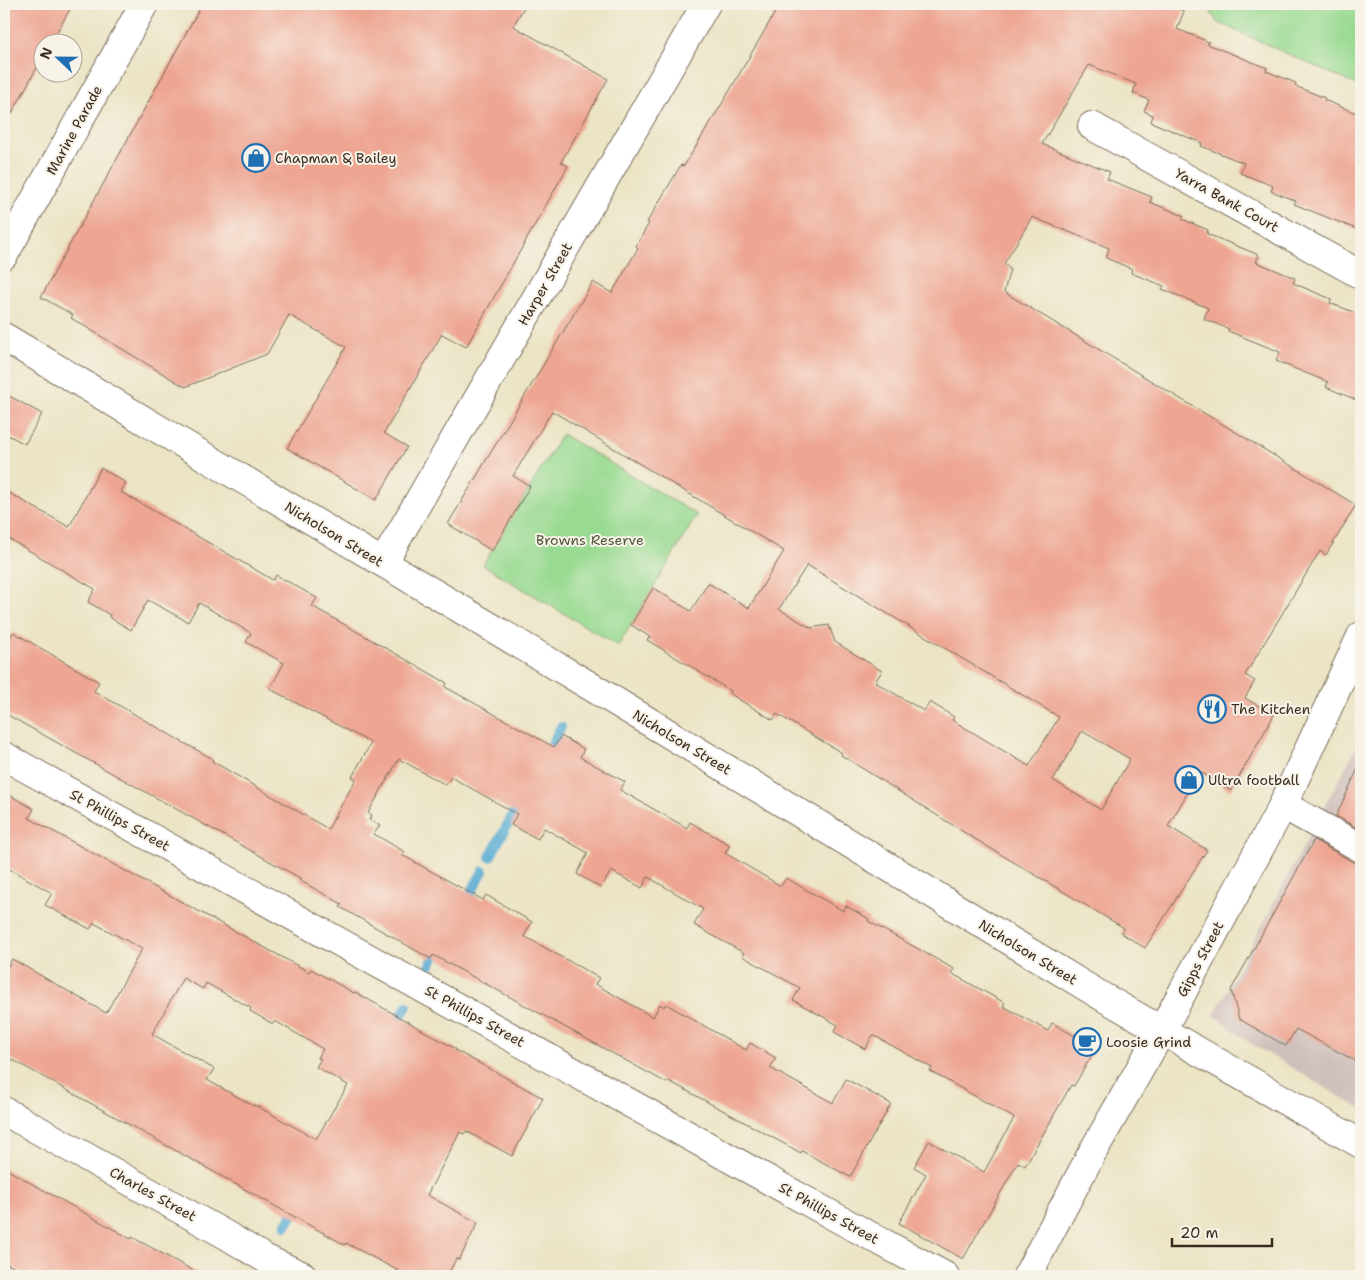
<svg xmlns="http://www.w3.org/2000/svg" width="1365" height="1280" font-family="'Shantell Sans',sans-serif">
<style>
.industrial{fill:#d0c0bc}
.green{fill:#98da91;stroke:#6a8258}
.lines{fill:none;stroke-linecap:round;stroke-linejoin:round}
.stream{stroke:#58acd3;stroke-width:10}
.building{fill:#eea693;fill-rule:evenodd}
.minor-casing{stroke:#796b58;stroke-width:30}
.minor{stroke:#fff;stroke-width:28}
.labels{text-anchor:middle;stroke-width:4;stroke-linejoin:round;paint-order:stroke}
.street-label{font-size:14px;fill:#3b2a1e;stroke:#f7f3e8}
.poi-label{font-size:14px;fill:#3b2a1e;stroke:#f7f3e8;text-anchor:start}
.park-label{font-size:14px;fill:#52563b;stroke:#f7f3e8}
</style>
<rect width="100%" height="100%" fill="#f7f3e8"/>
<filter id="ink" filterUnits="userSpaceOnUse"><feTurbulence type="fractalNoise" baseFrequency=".02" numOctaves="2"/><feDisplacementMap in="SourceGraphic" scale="10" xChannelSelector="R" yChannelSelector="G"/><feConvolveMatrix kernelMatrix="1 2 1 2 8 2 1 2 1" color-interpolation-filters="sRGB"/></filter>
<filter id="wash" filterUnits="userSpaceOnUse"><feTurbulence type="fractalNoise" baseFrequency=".0096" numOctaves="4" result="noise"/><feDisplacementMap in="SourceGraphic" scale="20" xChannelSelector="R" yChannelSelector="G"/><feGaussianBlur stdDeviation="1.12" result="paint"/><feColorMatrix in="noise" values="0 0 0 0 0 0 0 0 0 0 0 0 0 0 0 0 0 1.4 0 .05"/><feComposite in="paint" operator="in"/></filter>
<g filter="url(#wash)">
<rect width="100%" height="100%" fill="#ebe4c5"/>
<!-- industrial -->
<polygon class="industrial" points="1361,738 1361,1109 1247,1041 1214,1015"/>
<!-- green -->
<g class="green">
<polygon points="1206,4 1361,4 1361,87 1217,22"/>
<polygon points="562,434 697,515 618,646 483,565"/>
</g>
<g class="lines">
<!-- stream -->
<g class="stream">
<polyline points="545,757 561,727"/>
<polyline points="490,857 521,800"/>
<polyline points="464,905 483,871"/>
<polyline points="430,965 440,946"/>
<polyline points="394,1028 407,1006"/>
<polyline points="286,1226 299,1203"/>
</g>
</g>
<g id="blocks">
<!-- building -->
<g class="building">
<polygon points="4,4 73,4 51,42 42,42 42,58 4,128"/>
<polygon points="202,4 526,4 513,26 608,79 561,162 568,166 466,347 442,334 384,433 407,447 376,500 287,448 346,347 289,315 267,354 185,387 71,318 73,315 41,297"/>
<path d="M 780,4 L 1166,4 L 1184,11 L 1177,29 L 1209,42 L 1207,44 L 1267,68 L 1266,71 L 1296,83 L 1295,86 L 1325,98 L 1324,100 L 1361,115 L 1361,231 L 1294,204 L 1296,201 L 1271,191 L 1273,186 L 1240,173 L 1244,163 L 1201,146 L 1202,143 L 1151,122 L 1153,115 L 1144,111 L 1149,100 L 1133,93 L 1136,84 L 1089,65 L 1042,144 L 1110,172 L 1107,179 L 1152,197 L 1150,202 L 1184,216 L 1182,219 L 1208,230 L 1207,234 L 1259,255 L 1256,262 L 1295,278 L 1293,283 L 1331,299 L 1330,303 L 1361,315 L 1361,402 L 1326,387 L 1328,382 L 1276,361 L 1280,352 L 1228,331 L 1229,329 L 1204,319 L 1208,308 L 1162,289 L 1164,286 L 1131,273 L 1132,269 L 1106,258 L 1109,248 L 1032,217 L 1004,264 L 1010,269 L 1004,292 L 1356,505 L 1326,555 L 1320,551 L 1245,675 L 1255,681 L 1245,698 L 1274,715 L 1231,791 L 1200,772 L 1168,826 L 1207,850 L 1145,948 L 1121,933 L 1124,928 L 970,836 L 841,755 L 842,753 L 777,714 L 773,720 L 738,699 L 730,693 L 731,691 L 647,640 L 650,637 L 631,625 L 653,588 L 691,611 L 708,583 L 749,608 L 784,551 L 552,411 L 513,476 L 530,486 L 492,551 L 448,524 L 593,282 L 612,293 L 638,248 L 636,246 L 649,223 L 647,222 L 681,165 L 684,166 L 726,97 ZM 807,565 L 1059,717 L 1029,766 L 952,720 L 954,717 L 930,702 L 924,711 L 875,682 L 882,671 L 835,642 L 829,625 L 811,628 L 779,609 ZM 1082,731 L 1130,759 L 1101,810 L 1053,780 Z"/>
<polygon points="4,393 42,414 25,444 4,433"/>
<polygon points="101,468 126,483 121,492 273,580 276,575 317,598 312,606 426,671 447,683 445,687 554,747 561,736 584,749 580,757 625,782 620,790 687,828 690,822 730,845 725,853 781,886 786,878 843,911 846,906 869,919 868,921 954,969 951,973 1005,1003 1003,1006 1048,1031 1052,1023 1096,1048 1074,1086 1071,1085 1025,1166 1018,1162 963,1259 899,1223 926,1174 914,1167 929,1141 984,1172 1014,1118 930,1071 932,1068 873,1035 865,1049 834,1032 838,1025 793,1000 800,988 742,956 744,953 694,925 703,909 648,877 642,888 611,871 601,888 577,874 588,853 544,828 538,839 511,825 517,814 451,777 446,785 399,759 368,813 372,815 369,820 380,825 374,834 405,852 402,855 483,900 486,895 532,922 524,936 599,978 595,984 653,1017 660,1004 664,1007 666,1004 746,1050 750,1043 776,1058 770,1068 833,1103 846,1079 891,1104 850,1177 802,1151 801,1153 669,1081 667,1083 433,955 431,959 340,907 342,904 299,880 300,878 4,713 4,649 13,632 99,682 94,691 186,744 213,759 212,761 328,829 356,779 352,777 371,743 270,689 284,663 246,642 251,633 199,603 188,622 148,600 131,630 109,617 110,615 88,602 95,589 4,536 4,490 69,527"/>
<polygon points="1361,762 1361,830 1336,816"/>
<path d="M 4,792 L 34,809 L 29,818 L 309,972 L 311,969 L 354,993 L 355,992 L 456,1049 L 455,1050 L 543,1098 L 512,1156 L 466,1131 L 464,1134 L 460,1132 L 427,1195 L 478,1223 L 459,1260 L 456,1259 L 447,1276 L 408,1276 L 346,1243 L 345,1245 L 4,1055 L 4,973 L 12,959 L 106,1013 L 142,949 L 94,923 L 90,929 L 45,905 L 52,893 L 4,866 ZM 183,978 L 203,989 L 206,983 L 251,1008 L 250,1011 L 273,1024 L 275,1021 L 323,1049 L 318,1058 L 321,1059 L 316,1067 L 348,1085 L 316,1139 L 255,1105 L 254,1106 L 207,1080 L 214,1069 L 152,1034 Z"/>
<polygon points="1314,840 1353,862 1361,864 1361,1064 1296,1029 1286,1046 1239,1019 1231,990"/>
<polygon points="4,1168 131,1239 132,1237 203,1276 29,1276 4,1262"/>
</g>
</g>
</g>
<g filter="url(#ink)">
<use href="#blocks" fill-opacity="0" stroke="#796b58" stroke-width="1"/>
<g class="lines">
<defs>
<g id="minor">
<polyline points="1092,126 1361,275"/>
<polyline points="4,255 144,4"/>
<polyline points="4,337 590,686 1103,997 1361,1144"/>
<polyline points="383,563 706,4"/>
<polyline points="4,756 839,1219 945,1276"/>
<polyline points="1283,805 1361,848"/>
<polyline points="4,1111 226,1235 266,1259 303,1276"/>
<polyline points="1027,1276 1092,1153 1161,1032 1283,805 1361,636"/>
</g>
</defs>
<!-- minor casing -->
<use href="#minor" class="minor-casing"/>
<!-- minor -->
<use href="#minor" class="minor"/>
</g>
</g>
<!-- icons -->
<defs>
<symbol id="shop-ring" viewBox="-11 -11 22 22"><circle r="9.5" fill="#f7f3e8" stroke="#1f6fb2" stroke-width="1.5"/><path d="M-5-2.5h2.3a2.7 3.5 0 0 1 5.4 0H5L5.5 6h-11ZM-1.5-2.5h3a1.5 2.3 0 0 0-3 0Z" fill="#1f6fb2"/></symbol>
<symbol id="restaurant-ring" viewBox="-11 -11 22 22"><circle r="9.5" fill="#f7f3e8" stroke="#1f6fb2" stroke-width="1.5"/><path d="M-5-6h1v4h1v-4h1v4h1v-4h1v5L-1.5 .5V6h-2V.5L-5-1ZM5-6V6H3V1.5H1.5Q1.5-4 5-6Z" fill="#1f6fb2"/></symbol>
<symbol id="cafe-ring" viewBox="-11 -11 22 22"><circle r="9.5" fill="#f7f3e8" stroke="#1f6fb2" stroke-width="1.5"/><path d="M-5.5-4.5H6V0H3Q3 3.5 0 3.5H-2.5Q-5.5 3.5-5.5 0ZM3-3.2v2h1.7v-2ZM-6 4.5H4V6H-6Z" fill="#1f6fb2"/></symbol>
</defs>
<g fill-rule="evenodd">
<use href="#shop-ring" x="240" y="142" width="32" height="32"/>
<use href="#restaurant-ring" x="1196" y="693" width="32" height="32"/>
<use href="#shop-ring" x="1173" y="764" width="32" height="32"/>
<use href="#cafe-ring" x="1071" y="1026" width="32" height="32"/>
</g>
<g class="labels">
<!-- street labels -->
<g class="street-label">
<text transform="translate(74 130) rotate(-61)" y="5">Marine Parade</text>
<text transform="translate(1227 200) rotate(29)" y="5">Yarra Bank Court</text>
<text transform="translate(545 284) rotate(-60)" y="5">Harper Street</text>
<text transform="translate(334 534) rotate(31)" y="5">Nicholson Street</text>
<text transform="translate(682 742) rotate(31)" y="5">Nicholson Street</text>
<text transform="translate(120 820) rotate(29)" y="5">St Phillips Street</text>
<text transform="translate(1028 952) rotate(31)" y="5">Nicholson Street</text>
<text transform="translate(1200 959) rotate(-62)" y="5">Gipps Street</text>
<text transform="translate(475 1016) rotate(29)" y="5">St Phillips Street</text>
<text transform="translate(153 1194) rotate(29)" y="5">Charles Street</text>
<text transform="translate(829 1213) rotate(29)" y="5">St Phillips Street</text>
</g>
<!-- poi labels -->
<g class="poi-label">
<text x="275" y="163">Chapman &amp; Bailey</text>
<text x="1231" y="714">The Kitchen</text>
<text x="1208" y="785">Ultra football</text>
<text x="1106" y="1047">Loosie Grind</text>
</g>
<!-- park labels -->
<g class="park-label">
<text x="590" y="545">Browns Reserve</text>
</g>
</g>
<!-- margin -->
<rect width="1365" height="1280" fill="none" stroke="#f7f3e8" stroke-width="20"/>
<!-- north arrow -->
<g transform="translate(58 58) rotate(292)"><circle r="24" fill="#f7f3e8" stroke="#aca397"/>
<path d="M0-4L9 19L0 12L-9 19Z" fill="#1f6fb2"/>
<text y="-8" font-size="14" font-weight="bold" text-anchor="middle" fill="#3b2a1e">N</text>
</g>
<!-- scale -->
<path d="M1172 1238v8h100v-8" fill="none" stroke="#3b2a1e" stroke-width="2.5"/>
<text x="1180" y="1238" font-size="15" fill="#3b2a1e" stroke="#f7f3e8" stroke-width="4" paint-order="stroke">20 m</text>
</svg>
